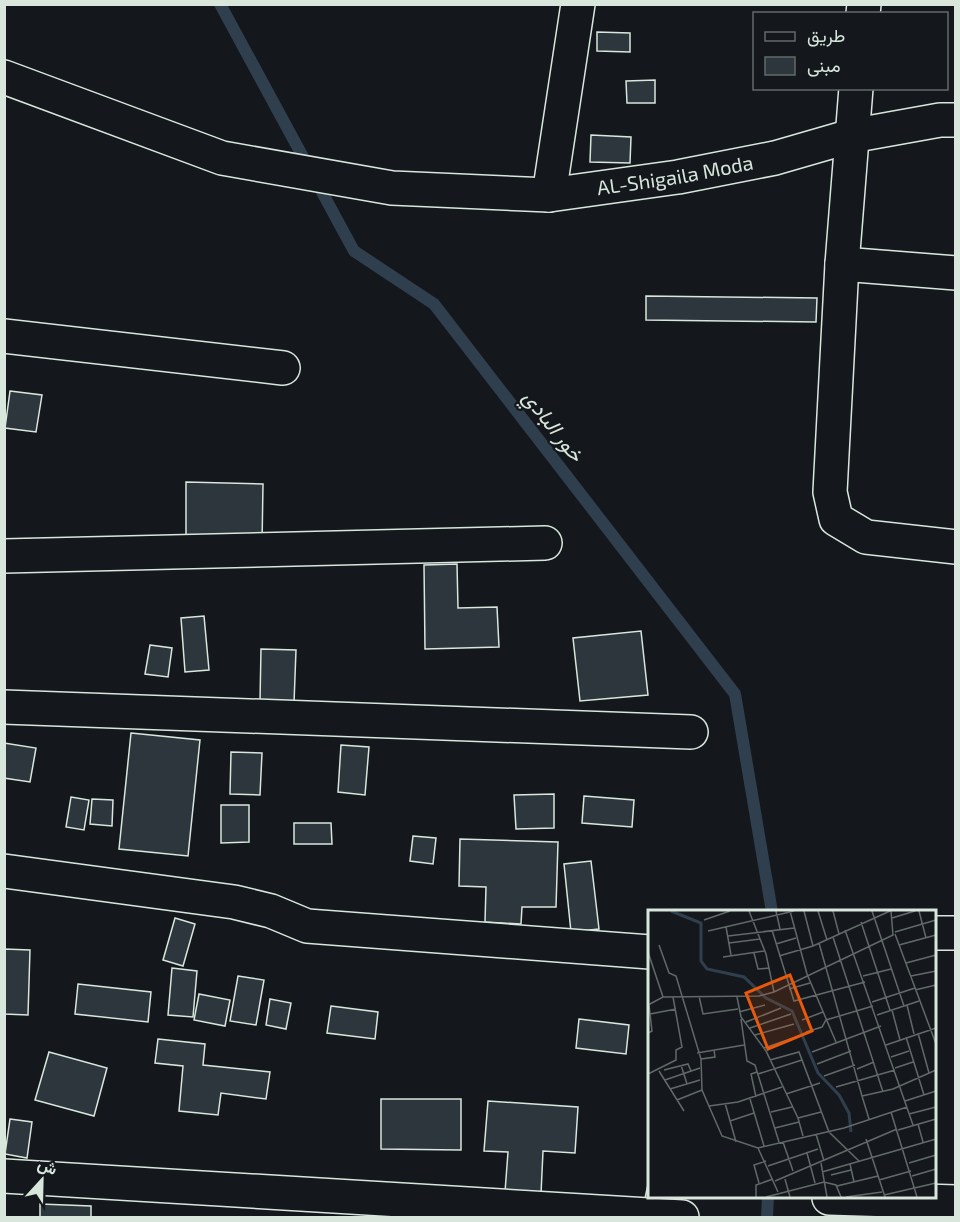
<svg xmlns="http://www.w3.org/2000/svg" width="960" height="1222" font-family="'Exo 2',Vazirmatn,sans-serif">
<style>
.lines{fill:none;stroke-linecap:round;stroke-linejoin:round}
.stream{stroke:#2f3f4d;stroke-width:12}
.building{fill:#2c363c;stroke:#d8e6dc;stroke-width:1.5}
.minor-casing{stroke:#d8e6dc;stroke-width:36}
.minor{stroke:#14181c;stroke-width:33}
.labels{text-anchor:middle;stroke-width:4.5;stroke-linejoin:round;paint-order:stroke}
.street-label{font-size:20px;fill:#d8e6dc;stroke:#14181c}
.water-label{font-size:21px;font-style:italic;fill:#d8e6dc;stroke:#14181c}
.inset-river{fill:none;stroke:#2f3f4d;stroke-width:3}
.inset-road{fill:none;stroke:#626a69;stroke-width:1.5}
.view{fill:#e8590c;fill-opacity:0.15;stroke:#e8590c;stroke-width:3}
.inset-edge{fill:none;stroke:#d8e6dc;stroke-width:3}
</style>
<rect width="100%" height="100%" fill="#14181c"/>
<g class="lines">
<!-- stream -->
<g class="stream">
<polyline points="220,4 354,251 434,304 735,694 772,912"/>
<polyline points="767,1218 768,1196"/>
</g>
</g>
<!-- building -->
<g class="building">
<polygon points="597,32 630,33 630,52 597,51"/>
<polygon points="655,80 655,103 627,103 626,81"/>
<polygon points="591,135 631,137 630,163 590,162"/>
<polygon points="646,296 817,298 816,322 646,320"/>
<polygon points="10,391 42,395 36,432 5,428"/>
<polygon points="186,482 263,484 262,545 186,543"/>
<polygon points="457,564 458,608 497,607 499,647 425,649 424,565"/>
<polygon points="204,616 209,670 185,672 181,618"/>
<polygon points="641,631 648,695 580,701 573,638"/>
<polygon points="150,645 172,648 168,677 145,674"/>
<polygon points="261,649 296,650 294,703 260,701"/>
<polygon points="131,733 200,740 188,856 119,849"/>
<polygon points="4,743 36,748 30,782 4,778"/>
<polygon points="341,745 369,747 365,795 338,792"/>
<polygon points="231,752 262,753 260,795 230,794"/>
<polygon points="554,794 554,828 516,829 514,795"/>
<polygon points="584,796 634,800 632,827 582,823"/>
<polygon points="71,797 89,800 84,830 66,827"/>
<polygon points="92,799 113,800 112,826 90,824"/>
<polygon points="221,805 249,805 249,842 221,843"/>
<polygon points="294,823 331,823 332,844 294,844"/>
<polygon points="413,836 436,838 433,864 410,861"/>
<polygon points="460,839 558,842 556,907 522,907 521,924 485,922 486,887 459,886"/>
<polygon points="591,861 599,929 571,932 564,864"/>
<polygon points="175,918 195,924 183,966 163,960"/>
<polygon points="4,949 30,950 28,1015 4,1014"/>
<polygon points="172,968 197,971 193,1017 168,1015"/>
<polygon points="238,976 264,980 256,1025 230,1021"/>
<polygon points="78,984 151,992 148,1022 75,1014"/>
<polygon points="199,994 230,1000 225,1026 194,1020"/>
<polygon points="270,999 291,1003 286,1029 266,1025"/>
<polygon points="331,1006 378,1012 375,1039 327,1033"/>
<polygon points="579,1019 629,1025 626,1054 576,1048"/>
<polygon points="158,1039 205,1044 203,1065 270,1072 266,1099 221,1093 218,1115 179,1111 183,1066 155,1063"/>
<polygon points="49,1052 107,1068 94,1116 35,1100"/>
<polygon points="381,1099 461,1099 461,1150 381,1149"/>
<polygon points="488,1101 578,1107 575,1153 543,1151 541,1194 505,1192 508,1152 484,1151"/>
<polygon points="10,1119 32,1122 27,1158 5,1154"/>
<polygon points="650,1175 650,1196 675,1196 673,1208 644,1203"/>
<polygon points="40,1204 91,1206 91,1218 40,1218"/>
</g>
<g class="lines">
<defs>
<g id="minor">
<polyline points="863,14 864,4"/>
<path id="s1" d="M 4,77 L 222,158 L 392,188 L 549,195 L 678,177 L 775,158 L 851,136 L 940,120 L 956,120"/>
<polyline points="856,88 842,264 830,492 836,519 866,537 956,547"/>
<polyline points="549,195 578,4"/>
<polyline points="842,264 956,273"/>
<polyline points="4,336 283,368"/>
<polyline points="4,556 545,543"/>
<polyline points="4,707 691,732"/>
<polyline points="4,871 234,902 271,911 307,926 650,952"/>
<polyline points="934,933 956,933"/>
<polyline points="4,1176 682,1217"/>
<polyline points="829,1198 956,1202"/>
</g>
</defs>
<!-- minor casing -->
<use href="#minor" class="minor-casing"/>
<!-- minor -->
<use href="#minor" class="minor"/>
</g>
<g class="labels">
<!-- street labels -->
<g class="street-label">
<text dy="7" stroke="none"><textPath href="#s1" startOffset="690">AL-Shigaila Moda</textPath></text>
</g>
<!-- water labels -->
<g class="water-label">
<text transform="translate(553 426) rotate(52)" y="7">خور البادي</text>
</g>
</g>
<!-- overview -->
<g transform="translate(648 910)">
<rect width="288" height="288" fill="#14181c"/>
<path class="inset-river" d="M 23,1 L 53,13 L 53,51 L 59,59 L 96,67 L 118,88 L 144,101 L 170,163 L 191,185 L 201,203 L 203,222"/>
<path class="inset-road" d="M 101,1 L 118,44 L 126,82M 128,1 L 132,19M 142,1 L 159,64 L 188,132M 156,1 L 165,36M 170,1 L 179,30M 185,1 L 191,24M 224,1 L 256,96M 271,1 L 278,28M 244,8 L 267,1M 56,10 L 82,1M 213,12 L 242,100M 78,17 L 83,45M 124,20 L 146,91 L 217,72M 197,20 L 265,215M 60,21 L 146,1M 247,22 L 288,10M 247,24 L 288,134M 80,26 L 146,18M 185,27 L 235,182M 81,33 L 112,29M 171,33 L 214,186M 128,34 L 148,28M 11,35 L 21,63 L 28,66 L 53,149 L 54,180 L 74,226 L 110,238 L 196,218 L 259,197M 251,35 L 288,25M 0,42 L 15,87M 106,43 L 110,59 L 121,58M 131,46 L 165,36 L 242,1M 75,47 L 116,41M 258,53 L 288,45M 215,66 L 243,59M 263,66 L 288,61M 141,79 L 162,73M 267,80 L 288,75M 51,86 L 55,104 L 90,99M 89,87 L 93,107 L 118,141 L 150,208 L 155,226M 224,92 L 267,78M 0,95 L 15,87 L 111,86 L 126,82 L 245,25 L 243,1M 259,95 L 266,124M 244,100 L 252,130M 91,102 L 117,95M 2,104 L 28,99M 229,105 L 271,91M 93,109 L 99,151 L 107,155 L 131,232M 154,110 L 175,102M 98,112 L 133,98M 102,118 L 143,104M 158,122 L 174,117 L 178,110 L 225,96M 0,123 L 4,121 L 1,95M 270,123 L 281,163M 107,125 L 146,114M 258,127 L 276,185M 238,135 L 288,118M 116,138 L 151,126M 164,142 L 233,116M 49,143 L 96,135M 243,147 L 261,141M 53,149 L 67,147 L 66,140M 122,150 L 151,142 L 181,222 L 211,251M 169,154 L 203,141M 33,155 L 39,174M 247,158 L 265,152M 209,159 L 226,152M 16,160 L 40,154 L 43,161M 11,161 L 36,201M 0,164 L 28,150 L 28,140 L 34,137 L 25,87M 110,164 L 154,150M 176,166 L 207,155M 17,170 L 52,158M 188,177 L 247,160M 22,179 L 52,170M 138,184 L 172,173M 108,187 L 103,164 L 109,162M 102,189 L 116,236M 29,190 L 54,180M 257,191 L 288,181M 77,193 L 88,232M 61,196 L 90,192 L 134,177M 123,202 L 144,197M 243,202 L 269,287M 261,204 L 288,197M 150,208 L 173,202M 221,209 L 214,186 L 245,179 L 288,160M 82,211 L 106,203M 270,214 L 275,232M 127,218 L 151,212M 250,220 L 288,209M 168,224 L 176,251M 218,229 L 237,287M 135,232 L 145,261M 110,238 L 130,282M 159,243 L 167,273M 173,253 L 179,287M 261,253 L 288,245M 202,254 L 206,272M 120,256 L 170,239M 174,262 L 288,229M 183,265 L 203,260M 264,266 L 288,259M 137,269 L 142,287M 231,270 L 263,261M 127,271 L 249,219M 111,273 L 106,255 L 118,251M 189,276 L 230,266M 236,285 L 288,273M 108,287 L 108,275 L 125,269M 118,287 L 176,272 L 188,275 L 193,287M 198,287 L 234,282"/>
<path class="view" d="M 142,65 L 164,121 L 120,139 L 98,83 Z"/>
<rect width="288" height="288" class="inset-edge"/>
</g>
<!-- border -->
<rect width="960" height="1222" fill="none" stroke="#d8e6dc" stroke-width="12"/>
<!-- legend -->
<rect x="753" y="12" width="195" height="78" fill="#14181c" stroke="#626a69" stroke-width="1.5"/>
<rect x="765" y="32" width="30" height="9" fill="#14181c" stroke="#626a69" stroke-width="1.5"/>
<text x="807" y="42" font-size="18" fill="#d8e6dc">طريق</text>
<rect x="765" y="57" width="30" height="18" fill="#2c363c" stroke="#626a69" stroke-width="1.5"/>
<text x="807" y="72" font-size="18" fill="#d8e6dc">مبنى</text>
<!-- north arrow -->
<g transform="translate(42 1180) rotate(22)" stroke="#14181c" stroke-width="4.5" paint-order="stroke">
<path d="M0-4.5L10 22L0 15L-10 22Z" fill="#d8e6dc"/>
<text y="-9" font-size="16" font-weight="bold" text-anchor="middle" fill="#d8e6dc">ش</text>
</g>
</svg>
